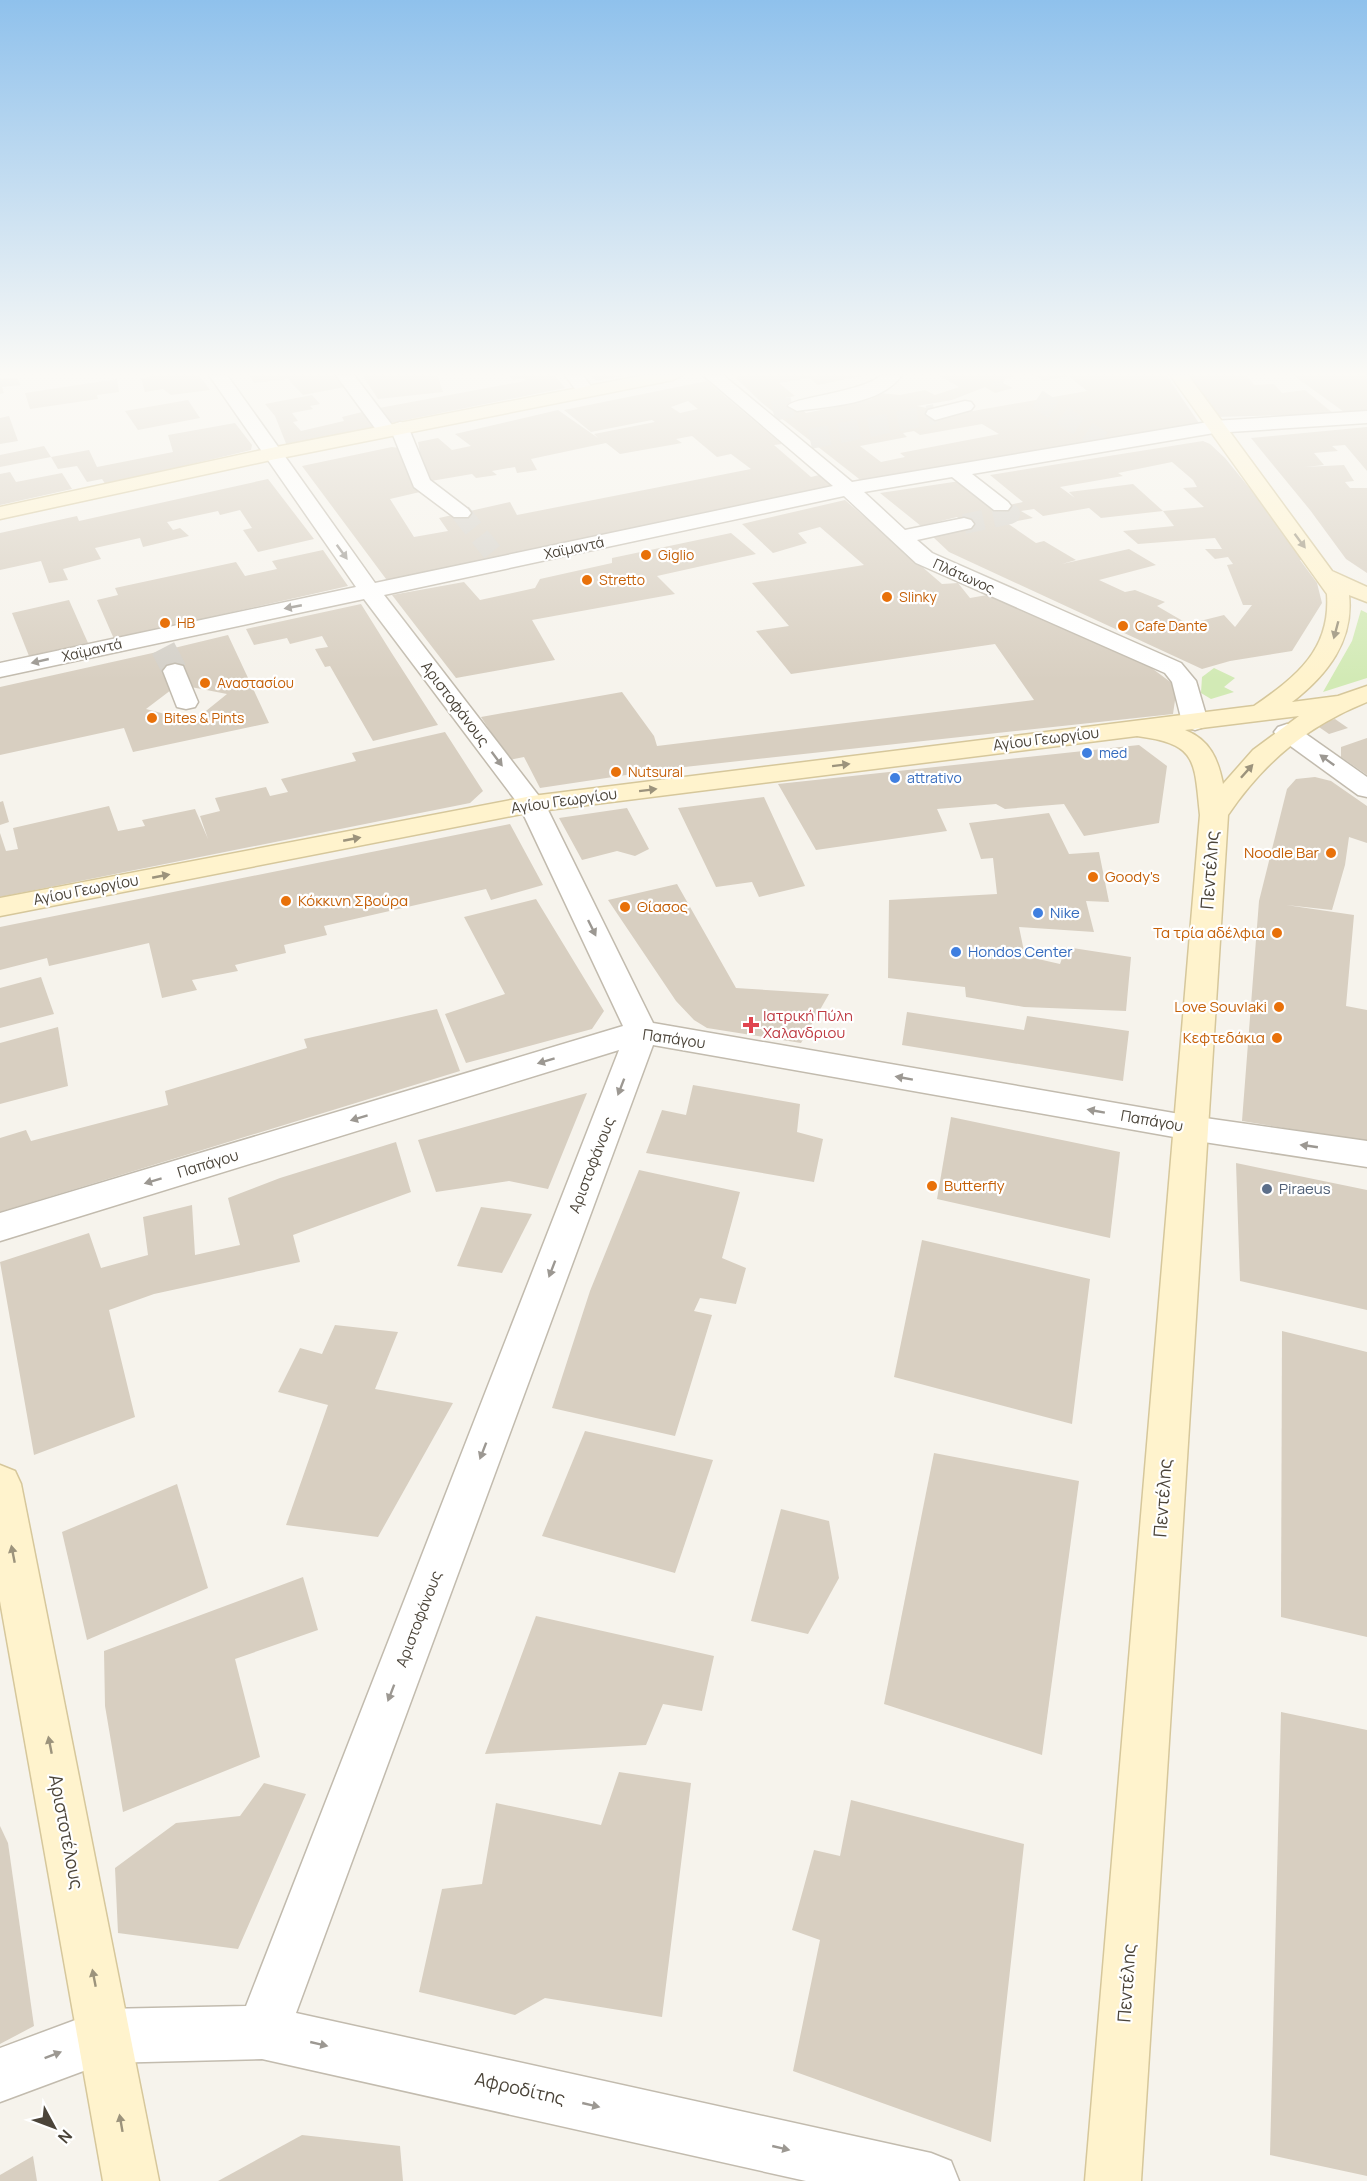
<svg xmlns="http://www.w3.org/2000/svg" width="1367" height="2181" font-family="Manrope,sans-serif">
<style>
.green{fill:#d2eab5}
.building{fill:#d8cfc1;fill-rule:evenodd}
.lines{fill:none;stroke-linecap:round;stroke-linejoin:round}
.street-tunnel-far1{stroke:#d4d0c8;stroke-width:20;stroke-dasharray:20 10;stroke-linecap:butt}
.street-tunnel{stroke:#d4d0c8;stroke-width:25;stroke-dasharray:25 13;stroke-linecap:butt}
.street-casing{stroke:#c2bbae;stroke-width:3}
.secondary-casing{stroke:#d6c79b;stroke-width:3}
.street{fill:#fff;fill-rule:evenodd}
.secondary{fill:#fff3cd;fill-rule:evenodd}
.oneway{fill:#9c937c}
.oneway2{fill:#9c9892}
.food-dot{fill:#e8710a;stroke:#fff;stroke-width:2}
.shop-dot{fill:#3f7fe0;stroke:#fff;stroke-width:2}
.health-dot{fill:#e0444e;stroke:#fff;stroke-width:2}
.service-dot{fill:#5c6f8a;stroke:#fff;stroke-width:2}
.labels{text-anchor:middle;stroke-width:4.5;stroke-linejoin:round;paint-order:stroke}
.far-street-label{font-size:14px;fill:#4b4439;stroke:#fff}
.far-food-label{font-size:14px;fill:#c56008;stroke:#fff;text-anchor:start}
.far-shop-label{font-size:14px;fill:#366cbe;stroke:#fff;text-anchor:start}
.street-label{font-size:15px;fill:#4b4439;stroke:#fff}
.food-label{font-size:15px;fill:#c56008;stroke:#fff;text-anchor:end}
.shop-label{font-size:15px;fill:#366cbe;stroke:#fff;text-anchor:start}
.health-label{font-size:15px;fill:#be3a42;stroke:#fff;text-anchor:start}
.service-label{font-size:15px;fill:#4e5e75;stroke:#fff;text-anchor:start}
.near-street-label{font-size:18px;fill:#4b4439;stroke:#fff}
</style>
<rect width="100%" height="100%" fill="#f6f3ec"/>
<!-- green -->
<g class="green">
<polygon points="1361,610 1367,613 1367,678 1323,692 1352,641"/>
<polygon points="1214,668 1235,678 1224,687 1234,692 1211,699 1201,693 1202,677"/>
</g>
<!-- building -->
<g class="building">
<polygon points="161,375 199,375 210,390 171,395 163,389 145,392 141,378"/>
<polygon points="250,375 329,375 338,377 345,387 303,395 288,379 254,383"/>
<polygon points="362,375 429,375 438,377 443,392 378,399"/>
<polygon points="509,375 555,375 565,388 391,423 379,408 525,381 524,378 513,380"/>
<polygon points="590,375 623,375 623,376 596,381"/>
<path d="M 745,375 L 866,375 L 818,385 L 810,378 L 779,383 L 795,396 L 785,398 L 806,413 L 872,399 L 871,396 L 880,393 L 900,395 L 925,390 L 935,395 L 959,387 L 938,375 L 1019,375 L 999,381 L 1013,388 L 995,393 L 985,387 L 952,400 L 917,406 L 927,408 L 939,417 L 1087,391 L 1069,376 L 1162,375 L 1167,376 L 1201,426 L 863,482 L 762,403 L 735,377 ZM 982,424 L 999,434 L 900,453 L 905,457 L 881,462 L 860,446 L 907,437 L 903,433 L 914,431 L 920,435 Z"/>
<polygon points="1034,375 1068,375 1068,376 1044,381"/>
<polygon points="1186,375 1246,375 1254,385 1274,384 1282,393 1305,390 1334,414 1215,417"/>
<polygon points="1293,375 1367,375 1367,410 1344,412"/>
<polygon points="17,378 21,385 2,387 4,393 0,394 0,379"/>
<polygon points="117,379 119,392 97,395 98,399 30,409 25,393"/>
<path d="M 707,381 L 782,444 L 774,445 L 811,477 L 819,475 L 835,486 L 534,549 L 389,583 L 302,466 L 392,447 L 399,448 L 420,492 L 390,499 L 414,537 L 448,531 L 439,518 L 510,502 L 517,515 L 751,469 L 731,454 L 717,457 L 692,436 L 676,439 L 682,443 L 620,454 L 606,443 L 531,459 L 537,470 L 517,473 L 515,467 L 492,471 L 497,475 L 476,478 L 472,474 L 425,482 L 418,442 L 438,438 L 452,450 L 471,446 L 455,434 L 558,410 L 598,438 L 594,434 L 655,422 L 652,420 L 591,432 L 564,410 ZM 688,401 L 698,409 L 680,413 L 671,407 Z"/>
<polygon points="312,395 320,404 310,406 313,409 292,413 298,421 293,422 301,431 344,421 342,417 362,412 374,429 287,446 275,416 265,404"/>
<polygon points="188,400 200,418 138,430 125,411"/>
<polygon points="9,416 18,441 0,444 0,418"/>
<polygon points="235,423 252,445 251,450 184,466 187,471 106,485 102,479 87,482 77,466 58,469 51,457 0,467 0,455 44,446 51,457 89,450 97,467 173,452 168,435"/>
<polygon points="1367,427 1367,471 1345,445 1332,446 1338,451 1314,453 1324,465 1305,467 1344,465 1354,481 1345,482 1350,488 1367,488 1367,573 1346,559 1310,510 1251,438"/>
<path d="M 1203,441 L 1210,444 L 1225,458 L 1308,560 L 1300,560 L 1317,583 L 1322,603 L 1292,651 L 1230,661 L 1202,669 L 949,552 L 932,536 L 971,529 L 957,517 L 921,526 L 880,493 L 960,481 L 991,509 L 1023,502 L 990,475 ZM 1172,462 L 1193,480 L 1197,487 L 1183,488 L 1204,507 L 1163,511 L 1133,484 L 1069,492 L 1075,498 L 1060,487 L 1123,476 L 1118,473 ZM 1089,508 L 1101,518 L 1163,511 L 1174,526 L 1123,531 L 1138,544 L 1215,538 L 1222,549 L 1205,549 L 1215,559 L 1228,557 L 1233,564 L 1227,565 L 1243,605 L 1252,605 L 1235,627 L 1224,615 L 1188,624 L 1157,606 L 1165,602 L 1135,590 L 1125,592 L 1099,580 L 1156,565 L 1129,549 L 1062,564 L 1076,560 L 1044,541 L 1036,543 L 1007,523 L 1033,518 L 1021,511 L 1034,509 L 1043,516 Z"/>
<polygon points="10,472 16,482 62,473 72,489 0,505 0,474"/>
<polygon points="268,479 314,539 258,552 243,530 252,528 240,510 220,515 218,511 167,522 173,530 180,528 189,536 143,547 140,538 95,548 101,559 63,569 68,580 49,583 41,561 0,570 0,533 77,516 79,521"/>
<polygon points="845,500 942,584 958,583 970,598 993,594 1149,666 1177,687 1173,714 666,769 540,788 524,757 509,760 481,717 622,692 654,736 657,746 1034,700 995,644 791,674 756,631 789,626 752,583 864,565 820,527 798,533 807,543 773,553 742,524"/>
<polygon points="731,533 756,554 657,576 675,594 532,620 555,660 456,678 392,595 464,582 480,600 535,588 540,579 612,563 612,558"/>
<polygon points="323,550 348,586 114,639 97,600 118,595 115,588 236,562 245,576 277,569 272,561"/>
<polygon points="69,600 88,643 29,656 12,613"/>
<polygon points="361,604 391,652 438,725 373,741 330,666 325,667 315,649 328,647 322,636 290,644 287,638 254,645 246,629"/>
<polygon points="228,635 269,723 133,752 124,728 0,755 0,687 157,652 171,690 146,709 184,719 201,715 227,694 191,687 174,648"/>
<polygon points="1335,719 1348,728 1329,734 1316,725"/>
<polygon points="445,732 483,791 470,803 0,897 0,833 6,851 18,849 13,828 109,806 118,831 145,826 142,820 195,809 208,839 200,816 220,811 215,798 266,787 270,796 288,792 281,779 356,761 352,753"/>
<polygon points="1367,738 1367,775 1341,757 1341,747"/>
<polygon points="1139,745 1167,766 1159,823 1084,836 1064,804 1005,809 996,804 937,809 947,831 816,850 778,784"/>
<polygon points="1315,777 1331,781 1367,806 1367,843 1349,837 1345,865 1332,910 1286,905 1354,915 1346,1006 1367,1010 1367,1142 1242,1121 1259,901 1287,789 1296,779"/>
<polygon points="764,797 805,886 759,897 752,882 716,887 678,808"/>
<polygon points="3,801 9,822 0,825 0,802"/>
<polygon points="627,808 649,849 635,856 617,851 582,860 559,818"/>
<polygon points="1049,813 1069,854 1099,852 1109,902 1086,901 1094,932 1019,927 1025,956 1060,964 1066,947 1131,957 1126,1011 1024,1007 966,997 965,987 888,978 889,900 997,894 993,858 981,859 969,823"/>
<polygon points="510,824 543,885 491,900 486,889 324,926 327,935 284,945 286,953 235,965 238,971 192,980 197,990 162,998 149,943 49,966 47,958 0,970 0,927"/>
<polygon points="677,884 736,988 829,994 801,1043 707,1028 694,1020 676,1001 608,900"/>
<polygon points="536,899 604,1011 592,1029 466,1063 445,1014 505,994 464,917"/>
<polygon points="41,977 54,1014 0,1028 0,988"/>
<polygon points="437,1009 460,1071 0,1212 0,1138 26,1130 31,1141 168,1105 165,1091 307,1048 304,1039"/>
<polygon points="907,1012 1024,1030 1027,1016 1129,1031 1123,1081 902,1045"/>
<polygon points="58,1027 68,1086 0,1104 0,1043"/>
<polygon points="693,1085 800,1104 797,1132 823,1139 814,1182 646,1153 662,1110 686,1115"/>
<polygon points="587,1093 548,1189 509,1181 436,1192 418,1140"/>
<polygon points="951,1117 1120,1152 1110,1238 937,1199"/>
<polygon points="396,1142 411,1192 293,1235 300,1262 154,1294 109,1310 135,1417 34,1455 0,1262 89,1233 101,1268 148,1255 143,1217 192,1205 195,1255 240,1245 228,1198 280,1178"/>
<polygon points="1236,1163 1367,1190 1367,1310 1240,1281"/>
<polygon points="639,1170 740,1192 722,1258 746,1268 736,1304 700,1298 694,1311 712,1315 675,1436 552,1408 590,1291"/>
<polygon points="481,1207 532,1214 502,1273 457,1266"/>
<polygon points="922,1240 1090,1279 1072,1424 894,1377"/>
<polygon points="335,1325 398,1332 375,1389 453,1403 378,1537 286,1525 328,1405 278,1392 300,1348 322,1354"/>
<polygon points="1282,1331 1367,1352 1367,1637 1281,1617"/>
<polygon points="585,1431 713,1460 675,1573 542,1536"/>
<polygon points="934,1453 1079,1481 1042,1755 884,1704"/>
<polygon points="177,1484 208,1588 87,1640 62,1532"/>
<polygon points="781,1509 829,1521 839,1578 808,1634 751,1621"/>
<polygon points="303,1577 318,1630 235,1659 260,1757 123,1812 105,1706 104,1651"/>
<polygon points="536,1616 714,1656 702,1711 663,1704 646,1745 485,1754"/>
<polygon points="1281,1712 1367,1730 1367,2176 1270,2155"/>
<polygon points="619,1772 691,1783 662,2017 545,1998 515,2015 419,1992 442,1889 482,1884 496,1803 601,1825"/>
<polygon points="264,1783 306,1794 238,1949 118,1933 115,1868 176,1823 240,1816"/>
<polygon points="851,1800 1024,1844 991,2142 793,2071 820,1940 792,1930 814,1850 840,1856"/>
<polygon points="0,1826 8,1843 34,2026 0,2044"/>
<polygon points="302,2135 400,2146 403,2181 218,2181"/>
<polygon points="33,2156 37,2181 0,2181 0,2175"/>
</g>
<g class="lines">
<!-- street-tunnel-far1 -->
<g class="street-tunnel-far1">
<polyline points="998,375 1005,380"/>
<polyline points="1037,399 1102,441"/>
<polyline points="773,411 797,406"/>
<polyline points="810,439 935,414"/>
<polyline points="461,513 497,558"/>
<polyline points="964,524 1010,514 1001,506"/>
</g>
<!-- street-tunnel -->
<polyline class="street-tunnel" points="163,648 175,671"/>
<defs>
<g id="street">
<polygon points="209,375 227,375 375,583 833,486 703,375 723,375 852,482 1214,421 1367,411 1367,423 1214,433 972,474 1008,502 1011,506 1008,510 994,510 952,477 864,492 905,530 964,518 971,520 974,524 971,528 917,540 932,553 1181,663 1196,681 1208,722 1204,727 1195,730 1186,727 1182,722 1172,682 1165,673 916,563 844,496 384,595 545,804 653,1023 1191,1116 1367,1141 1367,1167 1191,1140 653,1045 296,2013 931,2153 951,2161 959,2181 806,2181 262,2059 105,2063 0,2102 0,2048 105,2009 246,2006 619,1050 0,1241 0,1213 623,1026 519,805 364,599 0,677 0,663 356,587"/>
<polygon points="336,375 354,375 392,425 400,422 407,424 430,480 468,509 471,513 468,517 454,517 414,487 393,435 380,435"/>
<polygon points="565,375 583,375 595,392 586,397 580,396"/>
<path d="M 882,375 L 902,375 C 881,405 829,406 797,411 L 788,406 C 794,397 860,393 882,375 Z"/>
<polygon points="965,401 971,402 974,406 971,410 935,420 926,414 928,410"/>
<polygon points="175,664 183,666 198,702 195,707 186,709 177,707 163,671 167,666"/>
<polygon points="1287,724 1296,727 1367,777 1367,797 1358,795 1278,737 1274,732 1278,727"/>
</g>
<g id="secondary">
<polygon points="645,375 682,375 673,380 271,460 0,519 0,507 271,448"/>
<path d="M 1170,375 L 1188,375 L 1332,571 L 1367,587 L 1367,602 L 1349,595 C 1354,641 1327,675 1292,702 L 1338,696 L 1367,686 L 1367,702 C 1307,726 1264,762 1228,815 L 1141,2181 L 1085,2181 L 1200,815 C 1194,760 1198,744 1137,736 L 532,812 L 0,916 L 0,898 L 532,796 L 1254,706 C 1296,677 1331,650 1327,594 ZM 1299,716 L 1253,750 L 1223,784 C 1218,759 1210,740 1185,730 Z"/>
<polygon points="0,1465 15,1471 21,1484 159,2181 103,2181 0,1601"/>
</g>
</defs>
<!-- street casing -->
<use href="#street" class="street-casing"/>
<!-- secondary casing -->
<use href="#secondary" class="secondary-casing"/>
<!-- street -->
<use href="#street" class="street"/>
<!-- secondary -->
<use href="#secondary" class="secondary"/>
</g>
<!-- one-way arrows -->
<defs><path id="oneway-solid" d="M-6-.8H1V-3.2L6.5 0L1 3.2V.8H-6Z" transform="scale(1.5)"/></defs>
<g class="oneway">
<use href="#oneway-solid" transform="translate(1300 541) rotate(53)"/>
<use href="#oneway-solid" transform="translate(1336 630) rotate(105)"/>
<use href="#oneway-solid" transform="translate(841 765) rotate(-7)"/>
<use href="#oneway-solid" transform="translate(1247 771) rotate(-48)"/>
<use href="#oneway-solid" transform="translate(648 790) rotate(-7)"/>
<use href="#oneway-solid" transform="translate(352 839) rotate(-11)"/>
<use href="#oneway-solid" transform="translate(161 876) rotate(-11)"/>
<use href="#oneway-solid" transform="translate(13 1554) rotate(-101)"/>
<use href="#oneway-solid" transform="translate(50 1745) rotate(-101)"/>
<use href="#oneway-solid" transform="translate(94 1978) rotate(-101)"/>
<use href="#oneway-solid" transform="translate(121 2123) rotate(-100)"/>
</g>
<g class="oneway2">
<use href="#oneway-solid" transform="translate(342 552) rotate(54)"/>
<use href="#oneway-solid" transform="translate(293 607) rotate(169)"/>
<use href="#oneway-solid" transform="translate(40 661) rotate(167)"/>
<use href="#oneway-solid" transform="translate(497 759) rotate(53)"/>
<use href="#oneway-solid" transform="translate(1327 760) rotate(-144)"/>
<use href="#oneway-solid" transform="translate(592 928) rotate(64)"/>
<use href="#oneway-solid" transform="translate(546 1061) rotate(163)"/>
<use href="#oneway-solid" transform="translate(904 1078) rotate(-170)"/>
<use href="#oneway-solid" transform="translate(621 1087) rotate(111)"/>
<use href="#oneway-solid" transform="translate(1096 1111) rotate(-170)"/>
<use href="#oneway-solid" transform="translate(359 1118) rotate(163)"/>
<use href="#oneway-solid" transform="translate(1309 1146) rotate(-172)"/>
<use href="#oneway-solid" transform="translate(153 1181) rotate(163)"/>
<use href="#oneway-solid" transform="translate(552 1269) rotate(111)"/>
<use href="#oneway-solid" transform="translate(483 1451) rotate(111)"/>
<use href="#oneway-solid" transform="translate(391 1693) rotate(111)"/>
<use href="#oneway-solid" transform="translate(319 2044) rotate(13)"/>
<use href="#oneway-solid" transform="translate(53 2055) rotate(-21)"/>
<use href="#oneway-solid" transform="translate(591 2105) rotate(13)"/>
<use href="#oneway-solid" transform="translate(781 2148) rotate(13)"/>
</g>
<!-- sky -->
<linearGradient id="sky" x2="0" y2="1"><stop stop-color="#8fc1ec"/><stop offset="0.55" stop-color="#fbfaf6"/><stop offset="1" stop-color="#fbfaf6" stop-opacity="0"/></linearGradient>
<rect width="1367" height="680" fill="url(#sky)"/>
<!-- markers -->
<g class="food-dot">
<circle cx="646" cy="555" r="6"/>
<circle cx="587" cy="580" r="6"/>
<circle cx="887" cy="597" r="6"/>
<circle cx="165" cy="623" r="6"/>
<circle cx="1123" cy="626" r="6"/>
<circle cx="205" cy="683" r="6"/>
<circle cx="152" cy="718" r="6"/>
<circle cx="616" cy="772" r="6"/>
<circle cx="1331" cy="853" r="6"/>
<circle cx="1093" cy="877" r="6"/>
<circle cx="286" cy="901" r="6"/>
<circle cx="625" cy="907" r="6"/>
<circle cx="1277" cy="933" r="6"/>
<circle cx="1279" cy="1007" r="6"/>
<circle cx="1277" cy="1038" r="6"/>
<circle cx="932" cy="1186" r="6"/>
</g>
<g class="shop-dot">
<circle cx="1087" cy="753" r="6"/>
<circle cx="895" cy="778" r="6"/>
<circle cx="1038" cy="913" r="6"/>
<circle cx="956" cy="952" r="6"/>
</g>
<path class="health-dot" d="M748 1016h6v6h6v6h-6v6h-6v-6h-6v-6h6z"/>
<circle class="service-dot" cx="1267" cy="1189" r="6"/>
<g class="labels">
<!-- far-street labels -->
<g class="far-street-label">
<text transform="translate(574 548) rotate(-12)" y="5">Χαϊμαντά</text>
<text transform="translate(964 576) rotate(24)" y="5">Πλάτωνος</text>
<text transform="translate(92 650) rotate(-13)" y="5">Χαϊμαντά</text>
</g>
<!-- far-food labels -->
<g class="far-food-label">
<text x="658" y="560">Giglio</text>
<text x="599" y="585">Stretto</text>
<text x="899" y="602">Slinky</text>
<text x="177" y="628">HB</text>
<text x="1135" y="631">Cafe Dante</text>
<text x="217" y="688">Αναστασίου</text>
<text x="164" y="723">Bites &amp; Pints</text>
<text x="628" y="777">Nutsural</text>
</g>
<!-- far-shop labels -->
<g class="far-shop-label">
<text x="1099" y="758">med</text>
<text x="907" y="783">attrativo</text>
</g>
<!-- street labels -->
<g class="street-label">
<text transform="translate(455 704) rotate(53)" y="5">Αριστοφάνους</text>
<text transform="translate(1046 739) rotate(-7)" y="5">Αγίου Γεωργίου</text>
<text transform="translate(564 801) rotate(-8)" y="5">Αγίου Γεωργίου</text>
<text transform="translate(86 890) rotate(-11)" y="5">Αγίου Γεωργίου</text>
<text transform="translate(674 1039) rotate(8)" y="5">Παπάγου</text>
<text transform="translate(1152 1121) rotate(10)" y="5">Παπάγου</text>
<text transform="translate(208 1164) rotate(-17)" y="5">Παπάγου</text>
<text transform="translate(592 1165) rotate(-69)" y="5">Αριστοφάνους</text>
<text transform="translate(419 1619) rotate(-69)" y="5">Αριστοφάνους</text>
</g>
<!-- food labels -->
<g class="food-label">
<text x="1319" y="858">Noodle Bar</text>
<text x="1105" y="882" text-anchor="start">Goody's</text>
<text x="298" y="906" text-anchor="start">Κόκκινη Σβούρα</text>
<text x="637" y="912" text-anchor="start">Θίασος</text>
<text x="1265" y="938">Τα τρία αδέλφια</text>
<text x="1267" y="1012">Love Souvlaki</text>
<text x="1265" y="1043">Κεφτεδάκια</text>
<text x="944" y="1191" text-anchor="start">Butterfly</text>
</g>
<!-- shop labels -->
<g class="shop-label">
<text x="1050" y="918">Nike</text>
<text x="968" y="957">Hondos Center</text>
</g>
<!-- health labels -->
<g class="health-label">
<text x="763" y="1021">Ιατρική Πύλη<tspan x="763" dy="17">Χαλανδριου</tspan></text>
</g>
<!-- service labels -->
<g class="service-label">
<text x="1279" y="1194">Piraeus</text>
</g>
<!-- near-street labels -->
<g class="near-street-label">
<text transform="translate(1210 870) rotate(-86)" y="6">Πεντέλης</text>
<text transform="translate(1163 1498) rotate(-86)" y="6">Πεντέλης</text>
<text transform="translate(66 1832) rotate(79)" y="6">Αριστοτέλους</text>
<text transform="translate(1127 1983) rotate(-86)" y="6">Πεντέλης</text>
<text transform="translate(520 2089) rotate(13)" y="6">Αφροδίτης</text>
</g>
</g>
<!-- north arrow -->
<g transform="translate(54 2127) rotate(131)" stroke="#ffffff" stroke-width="4.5" paint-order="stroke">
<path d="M0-4.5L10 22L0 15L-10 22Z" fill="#4b4439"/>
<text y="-9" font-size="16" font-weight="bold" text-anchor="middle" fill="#4b4439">N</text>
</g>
</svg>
